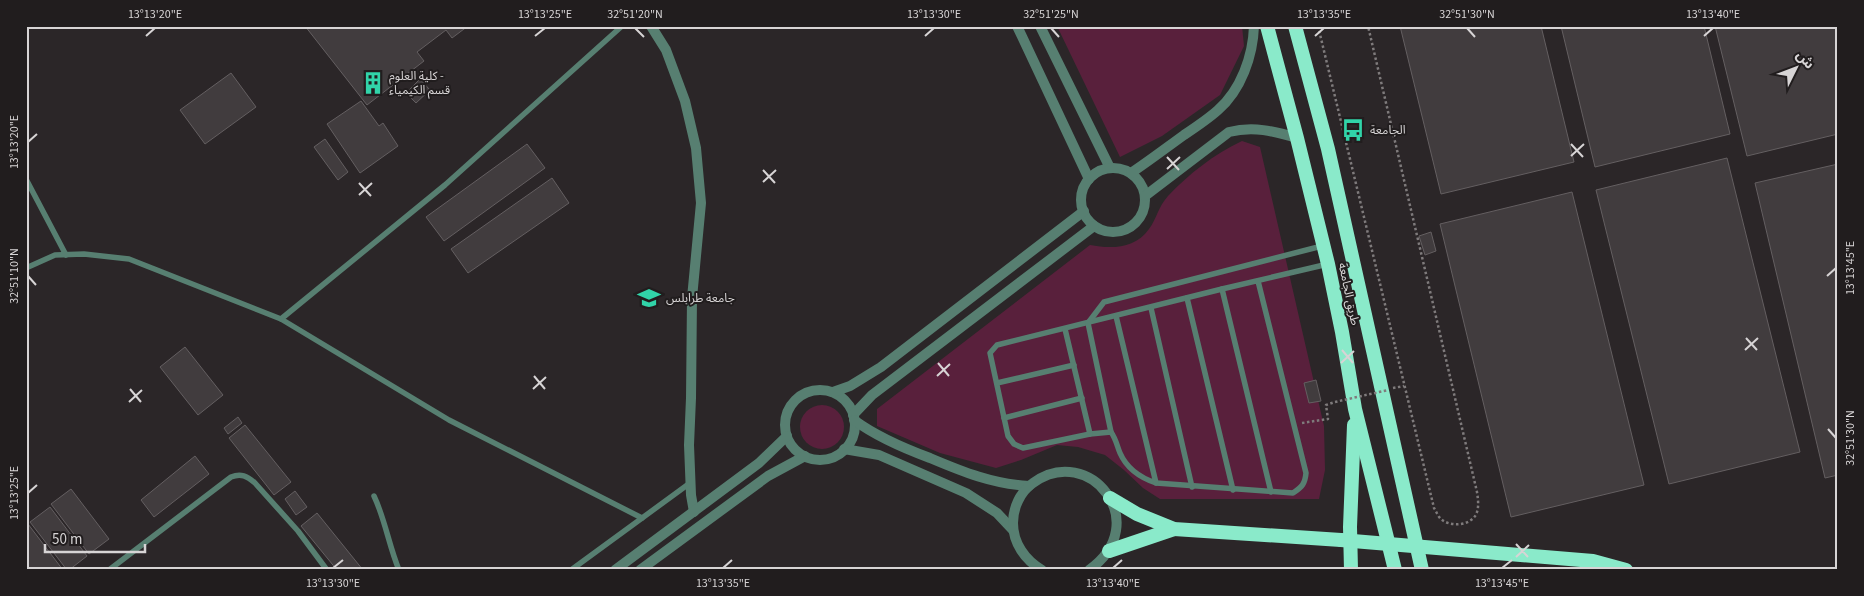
<svg xmlns="http://www.w3.org/2000/svg" width="1864" height="596" font-family="'Source Sans 3','Noto Sans Arabic',sans-serif">
<style>
.green{fill:#59203c}
.building{fill:#413c3e;stroke:#645f61}
.lines{fill:none;stroke-linecap:round;stroke-linejoin:round}
.path{stroke:#7f7b7c;stroke-width:2.5;stroke-dasharray:2.5 2.5;stroke-linecap:butt}
.service{stroke:#577f71;stroke-width:5.5}
.minor{stroke:#577f71;stroke-width:10}
.tertiary{stroke:#577f71;stroke-width:10}
.trunk{stroke:#8aeaca;stroke-width:14}
.path-bridge{stroke:#7f7b7c;stroke-width:2.5;stroke-dasharray:2.5 2.5;stroke-linecap:butt}
.trunk-bridge{stroke:#8aeaca;stroke-width:14}
.ticks{fill:none;stroke:#d7d4d5;stroke-width:2}
.labels{text-anchor:middle;stroke-width:4;stroke-linejoin:round;paint-order:stroke}
.poi-label{font-size:12px;fill:#d7d4d5;stroke:#211d1e;text-anchor:start}
.street-label{font-size:12px;fill:#d7d4d5;stroke:#211d1e}
.neatline{fill:none;stroke:#d7d4d5;stroke-width:2}
.ticks-label{font-size:12px;text-anchor:middle;fill:#d7d4d5}
</style>
<rect width="100%" height="100%" fill="#2b2628"/>
<!-- green -->
<g class="green">
<polygon points="1057,26 1242,26 1244,46 1220,95 1162,136 1120,157"/>
<path d="M 1242,141 L 1260,147 L 1324,426 L 1325,470 L 1319,499 L 1160,499 L 1143,488 L 1124,470 L 1105,455 L 1078,447 L 1057,445 L 1021,460 L 996,468 L 940,453 L 877,426 L 877,409 L 1090,245 C 1111,249 1135,249 1149,229 C 1157,218 1158,207 1168,196 C 1189,174 1214,154 1242,141 Z"/>
<circle cx="822" cy="427" r="22"/>
</g>
<!-- building -->
<g class="building">
<polygon points="305,26 468,26 452,38 446,30 417,52 424,61 367,105"/>
<polygon points="1400,26 1541,26 1574,162 1441,194"/>
<polygon points="1561,26 1704,26 1730,134 1595,167"/>
<polygon points="1715,26 1838,26 1838,134 1747,156"/>
<polygon points="231,73 256,107 205,144 180,110"/>
<polygon points="420,79 430,90 416,103 406,93"/>
<polygon points="361,101 379,126 383,123 398,146 360,173 327,124"/>
<polygon points="325,139 348,172 338,180 314,147"/>
<polygon points="527,144 545,168 444,241 426,217"/>
<polygon points="1727,158 1800,452 1669,484 1596,190"/>
<polygon points="1838,164 1838,475 1825,478 1755,183"/>
<polygon points="552,178 569,203 468,273 451,249"/>
<polygon points="1572,192 1644,485 1511,517 1440,224"/>
<polygon points="1431,232 1436,251 1425,255 1419,236"/>
<polygon points="185,347 223,395 198,415 160,367"/>
<polygon points="1316,380 1321,401 1309,403 1304,383"/>
<polygon points="238,417 242,423 228,434 224,428"/>
<polygon points="245,425 291,482 274,495 229,438"/>
<polygon points="195,456 209,474 154,517 141,500"/>
<polygon points="71,489 109,539 89,554 51,504"/>
<polygon points="295,491 307,507 296,515 285,499"/>
<polygon points="50,507 87,556 69,570 67,570 30,522"/>
<polygon points="317,513 363,570 337,570 301,526"/>
<polygon points="28,524 63,570 31,570 26,564 26,525"/>
</g>
<g class="lines">
<!-- path -->
<g class="path">
<path d="M 1318,26 L 1434,508 C 1436,511 1438,516 1440,518 C 1449,528 1473,526 1477,512 C 1479,506 1478,499 1477,492 L 1368,26"/>
<polyline points="1393,388 1404,386"/>
<polyline points="1302,423 1328,419 1326,405 1335,402"/>
</g>
<!-- service -->
<g class="service">
<polyline points="622,26 445,185 281,319 449,420 642,518"/>
<polyline points="26,179 66,255"/>
<polyline points="26,268 55,255 84,254 129,259 281,319"/>
<path d="M 1258,281 L 1306,473 C 1305,484 1302,487 1293,493 L 1156,483 C 1141,478 1127,469 1120,453 C 1117,446 1116,439 1111,432 L 1090,434 L 1023,448 L 1014,444 L 1008,436 L 990,353 L 997,345 L 1222,289 L 1328,264"/>
<polyline points="1222,289 1271,492"/>
<polyline points="1187,298 1233,490"/>
<polyline points="1151,308 1192,487"/>
<polyline points="1116,316 1156,483"/>
<polyline points="1065,329 1090,434"/>
<polyline points="997,383 1074,365"/>
<polyline points="1004,418 1082,398"/>
<polyline points="1111,432 1088,323 1104,302 1322,246"/>
<path d="M 374,496 C 385,519 389,546 399,570"/>
<path d="M 109,570 L 231,477 C 241,473 247,476 255,483 L 298,531 L 327,570"/>
<polyline points="571,570 690,483"/>
</g>
<!-- minor -->
<g class="minor">
<polyline points="651,26 666,50 685,101 696,148 701,203 692,298 691,398 689,445 691,495 694,512"/>
<polyline points="1017,26 1089,179"/>
<polyline points="1040,26 1110,168"/>
</g>
<!-- tertiary -->
<g class="tertiary">
<circle cx="1113" cy="200" r="32"/>
<path d="M 1131,173 C 1149,161 1166,148 1184,135 C 1196,127 1208,119 1218,110 C 1241,90 1253,56 1254,26"/>
<path d="M 1145,196 L 1229,132 C 1253,126 1274,131 1297,138"/>
<circle cx="820" cy="425" r="35"/>
<polyline points="833,392 850,386 881,367 1084,211"/>
<polyline points="853,415 872,395 1094,226"/>
<path d="M 854,420 C 877,437 903,448 930,458 C 963,472 993,484 1029,486"/>
<polyline points="844,449 879,455 966,493 997,513 1013,530"/>
<polyline points="615,570 759,463 787,436"/>
<polyline points="640,570 768,476 805,456"/>
<path d="M 1042,570 C 1025,560 1013,543 1013,523 C 1013,508 1020,492 1033,483 C 1089,442 1155,523 1089,570"/>
</g>
<!-- trunk -->
<g class="trunk">
<polyline points="1267,26 1297,138 1328,264 1342,332 1355,409 1395,570"/>
<polyline points="1295,26 1328,149 1422,570"/>
<polyline points="1110,498 1137,514 1174,529 1341,540"/>
<polyline points="1109,551 1174,529"/>
<polyline points="1351,570 1350,527 1354,425"/>
</g>
<!-- path-bridge -->
<polyline class="path-bridge" points="1335,402 1388,390"/>
<!-- trunk-bridge -->
<polyline class="trunk-bridge" points="1341,540 1593,561 1626,570"/>
</g>
<!-- ticks -->
<path class="ticks" d="M 635,28 L 644,37M 1051,28 L 1059,37M 1467,28 L 1475,37M 146,36 L 155,28M 535,36 L 545,28M 925,36 L 934,28M 1315,36 L 1324,28M 1704,36 L 1713,28M 28,142 L 37,134M 1571,144 L 1583,157M 1571,156 L 1584,144M 1167,157 L 1179,170M 1167,169 L 1180,157M 763,170 L 775,183M 763,182 L 776,170M 359,183 L 371,196M 359,195 L 372,183M 28,276 L 36,285M 1827,276 L 1836,268M 1746,338 L 1757,350M 1342,350 L 1353,363M 1745,350 L 1758,338M 938,363 L 949,376M 1341,363 L 1354,351M 534,376 L 545,389M 937,376 L 950,364M 130,389 L 141,402M 533,389 L 546,377M 129,402 L 142,390M 1828,429 L 1836,438M 28,493 L 37,485M 1516,544 L 1528,557M 1516,557 L 1529,545M 333,568 L 343,560M 723,568 L 732,560M 1113,568 L 1122,560M 1502,568 L 1512,560"/>
<!-- icons -->
<defs>
<symbol id="building-bare" viewBox="-9 -9 18 18"><path d="M-4-6H4V6H1V3H-1V6H-4ZM-2.5-4.3h1.7v1.8h-1.7ZM.8-4.3h1.7v1.8H.8ZM-2.5-1h1.7V.8h-1.7ZM.8-1h1.7V.8H.8Z" fill="#31d4a9" stroke="#211d1e" stroke-width="2.5" paint-order="stroke"/></symbol>
<symbol id="bus-bare" viewBox="-9 -9 18 18"><path d="M-5-6H5V4H4V6H2V4H-2V6H-4V4H-5ZM-3.5-4V0h7V-4ZM-3.5 1.2v1.5H-2V1.2ZM2 1.2v1.5H3.5V1.2Z" fill="#31d4a9" stroke="#211d1e" stroke-width="2.5" paint-order="stroke"/></symbol>
<symbol id="university-bare" viewBox="-9 -9 18 18"><path d="M0-5L7-2L0 1L-7-2ZM-4 1L0 2.5L4 1V4Q0 6-4 4Z" fill="#31d4a9" stroke="#211d1e" stroke-width="2.5" paint-order="stroke"/></symbol>
</defs>
<g fill-rule="evenodd">
<use href="#building-bare" x="357" y="67" width="32" height="32"/>
<use href="#bus-bare" x="1337" y="114" width="32" height="32"/>
<use href="#university-bare" x="633" y="282" width="32" height="32"/>
</g>
<g class="labels">
<!-- poi labels -->
<g class="poi-label">
<text x="389" y="80">كلية العلوم -<tspan x="389" dy="14">قسم الكيمياء</tspan></text>
<text x="1370" y="134">الجامعة</text>
<text x="666" y="302">جامعة طرابلس</text>
</g>
<!-- street labels -->
<g class="street-label">
<text transform="translate(1349 294) rotate(78)" y="4">طريق الجامعة</text>
</g>
</g>
<!-- border -->
<rect width="1864" height="596" fill="none" stroke="#211d1e" stroke-width="55"/>
<!-- north arrow -->
<g transform="translate(1796 68) rotate(48)" stroke="#211d1e" stroke-width="4" paint-order="stroke">
<path d="M0-4L9 19L0 12L-9 19Z" fill="#d7d4d5"/>
<text y="-8" font-size="14" font-weight="bold" text-anchor="middle" fill="#d7d4d5">ش</text>
</g>
<!-- scale -->
<path d="M45 544v8h100v-8" fill="none" stroke="#d7d4d5" stroke-width="2.5"/>
<text x="52" y="544" font-size="15" fill="#d7d4d5" stroke="#211d1e" stroke-width="4" paint-order="stroke">50 m</text>
<rect x="28" y="28" width="1808" height="540" class="neatline"/>
<g class="ticks-label">
<text x="155" y="18">13°13'20"E</text>
<text x="545" y="18">13°13'25"E</text>
<text x="635" y="18">32°51'20"N</text>
<text x="934" y="18">13°13'30"E</text>
<text x="1051" y="18">32°51'25"N</text>
<text x="1324" y="18">13°13'35"E</text>
<text x="1467" y="18">32°51'30"N</text>
<text x="1713" y="18">13°13'40"E</text>
<text transform="translate(14 142) rotate(-90)" y="4">13°13'20"E</text>
<text transform="translate(1850 268) rotate(-90)" y="4">13°13'45"E</text>
<text transform="translate(14 276) rotate(-90)" y="4">32°51'10"N</text>
<text transform="translate(1850 438) rotate(-90)" y="4">32°51'30"N</text>
<text transform="translate(14 493) rotate(-90)" y="4">13°13'25"E</text>
<text x="333" y="587">13°13'30"E</text>
<text x="723" y="587">13°13'35"E</text>
<text x="1113" y="587">13°13'40"E</text>
<text x="1502" y="587">13°13'45"E</text>
</g>
</svg>
